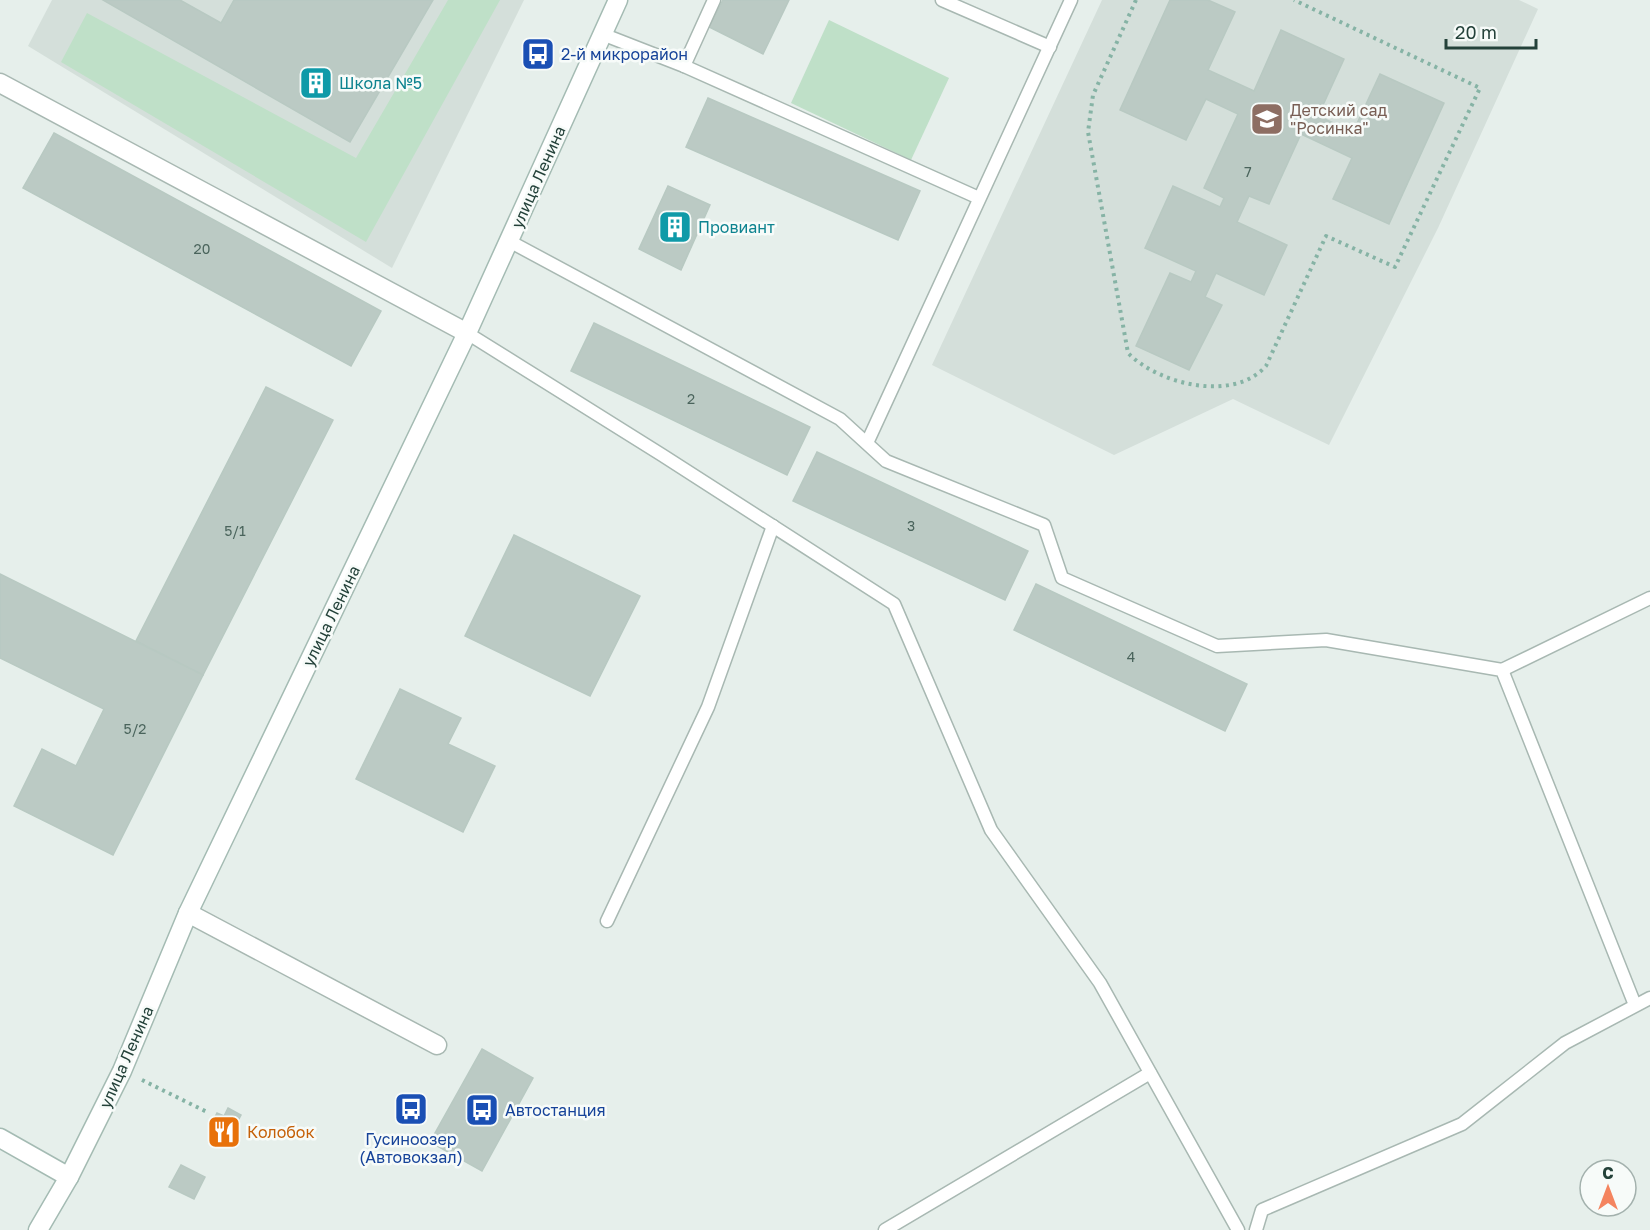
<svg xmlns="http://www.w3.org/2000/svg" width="1650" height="1230" font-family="'Golos Text',sans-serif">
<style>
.built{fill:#d4dfda}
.green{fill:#bfe0c8}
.building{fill:#bbcac4;stroke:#b8c9c2;stroke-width:1.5}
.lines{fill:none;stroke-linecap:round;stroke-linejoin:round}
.lane-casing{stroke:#a8b8b2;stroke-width:15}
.street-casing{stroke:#a8b8b2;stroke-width:21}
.secondary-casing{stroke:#a4bbb3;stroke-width:21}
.path{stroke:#86b3a5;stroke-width:4;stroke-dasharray:3 4.5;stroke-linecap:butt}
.lane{stroke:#fff;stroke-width:12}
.street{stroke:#fff;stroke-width:18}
.secondary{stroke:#fff;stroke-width:18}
.labels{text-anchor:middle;stroke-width:5;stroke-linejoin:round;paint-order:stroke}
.number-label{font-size:14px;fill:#4a645c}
.transit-label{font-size:16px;fill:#164399;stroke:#f7fbf9;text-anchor:start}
.culture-label{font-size:16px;fill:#0d838f;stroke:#f7fbf9;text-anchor:start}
.education-label{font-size:16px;fill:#785e54;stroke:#f7fbf9;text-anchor:start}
.street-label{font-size:16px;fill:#24423a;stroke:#f7fbf9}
.food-label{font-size:16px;fill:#c56008;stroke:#f7fbf9;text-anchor:start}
</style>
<rect width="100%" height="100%" fill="#e6efeb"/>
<!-- built -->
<g class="built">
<polygon points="52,0 524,0 392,268 28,46"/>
<polygon points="1102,0 1519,0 1538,9 1438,228 1329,445 1233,399 1114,455 932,365"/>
</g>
<!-- green -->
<g class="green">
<polygon points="448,0 500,0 366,242 61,62 87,13 356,158"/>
<polygon points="829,20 949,78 911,160 791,103"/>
</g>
<!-- building -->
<g class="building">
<polygon points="103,0 180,0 221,23 234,0 433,0 350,142"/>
<polygon points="723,0 789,0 763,54 709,27"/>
<polygon points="1170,0 1208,0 1235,12 1208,70 1254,91 1281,30 1344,59 1318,116 1353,132 1380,74 1444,103 1389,224 1333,199 1352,158 1301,134 1269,204 1249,196 1237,222 1287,245 1264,295 1216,273 1205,297 1222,305 1189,370 1136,346 1170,273 1191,282 1196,271 1145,248 1173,186 1220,207 1224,198 1204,188 1238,114 1206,99 1186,140 1120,110"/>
<polygon points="708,98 920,191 898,240 686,147"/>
<polygon points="54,133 381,311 351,366 23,188"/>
<polygon points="668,186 710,205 681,270 639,249"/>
<polygon points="594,323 810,427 787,475 571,371"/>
<polygon points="266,387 333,420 203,675 136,641"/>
<polygon points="817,452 1028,551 1005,600 793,501"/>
<polygon points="514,535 640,596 590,696 465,636"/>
<polygon points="0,574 203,675 113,855 14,806 42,749 76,766 104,709 0,658"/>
<polygon points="1036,584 1247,684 1225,731 1014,630"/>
<polygon points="400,689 461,718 448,744 495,766 463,832 356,779"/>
<polygon points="482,1049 533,1078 482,1171 430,1142"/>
<polygon points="228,1108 241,1115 225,1145 212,1138 218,1126 212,1123 217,1113 224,1116"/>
<polygon points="181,1165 205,1177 194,1199 169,1187"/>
</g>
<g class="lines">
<defs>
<g id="lane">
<polyline points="714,0 684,66 979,198"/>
<polyline points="942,0 1050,47"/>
<polyline points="602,34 684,66"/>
<polyline points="509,241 840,419 886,461 1044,525 1062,578 1217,646 1326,640 1502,670 1635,1005"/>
<polyline points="467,333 662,455 894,604 991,830 1100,983 1238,1230"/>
<polyline points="867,443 1071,0"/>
<polyline points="1502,670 1650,598"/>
<polyline points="607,921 708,707 773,526"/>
<polyline points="885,1230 1150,1073"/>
<polyline points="1256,1230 1262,1210 1462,1124 1565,1043 1650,998"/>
</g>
<g id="street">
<polyline points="0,83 467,333"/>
<polyline points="188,913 437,1045"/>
</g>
<g id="secondary">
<polyline points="0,1138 69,1177"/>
<polyline points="38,1230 69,1177 122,1071 188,913 467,333 618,0"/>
</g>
</defs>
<!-- lane casing -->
<use href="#lane" class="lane-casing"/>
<!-- street casing -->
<use href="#street" class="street-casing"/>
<!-- secondary casing -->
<use href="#secondary" class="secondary-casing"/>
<!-- path -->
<g class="path">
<path d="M 1136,0 L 1093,95 L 1088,132 L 1128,353 C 1158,384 1233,403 1266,366 L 1326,236 L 1395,267 L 1480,88 L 1294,0"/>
<polyline points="142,1080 207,1112"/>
</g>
<!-- lane -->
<use href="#lane" class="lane"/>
<!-- street -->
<use href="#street" class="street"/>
<!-- secondary -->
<use href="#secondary" class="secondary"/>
</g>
<!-- icons -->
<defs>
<symbol id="bus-square" viewBox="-11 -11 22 22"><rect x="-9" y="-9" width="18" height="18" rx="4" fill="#1a4fb4" stroke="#f7fbf9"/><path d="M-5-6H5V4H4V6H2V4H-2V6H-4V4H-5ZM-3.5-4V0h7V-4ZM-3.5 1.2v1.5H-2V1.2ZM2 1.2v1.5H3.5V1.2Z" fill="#fff"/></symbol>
<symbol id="building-square" viewBox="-11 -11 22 22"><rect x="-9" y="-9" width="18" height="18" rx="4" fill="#0f9aa8" stroke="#f7fbf9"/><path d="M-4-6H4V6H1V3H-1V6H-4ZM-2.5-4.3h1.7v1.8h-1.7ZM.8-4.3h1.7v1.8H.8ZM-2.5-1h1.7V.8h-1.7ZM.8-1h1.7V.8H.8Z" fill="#fff"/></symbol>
<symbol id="school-square" viewBox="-11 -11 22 22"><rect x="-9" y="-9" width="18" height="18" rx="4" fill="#8d6e63" stroke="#f7fbf9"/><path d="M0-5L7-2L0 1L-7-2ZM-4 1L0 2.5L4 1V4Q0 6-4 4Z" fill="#fff"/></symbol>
<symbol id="restaurant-square" viewBox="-11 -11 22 22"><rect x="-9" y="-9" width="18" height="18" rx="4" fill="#e8710a" stroke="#f7fbf9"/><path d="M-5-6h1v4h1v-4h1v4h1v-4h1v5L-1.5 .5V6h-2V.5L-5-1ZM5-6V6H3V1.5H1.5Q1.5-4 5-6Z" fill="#fff"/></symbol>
</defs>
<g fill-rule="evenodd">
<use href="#bus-square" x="519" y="35" width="38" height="38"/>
<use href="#building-square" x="297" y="64" width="38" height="38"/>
<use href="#school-square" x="1248" y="100" width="38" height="38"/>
<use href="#building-square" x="656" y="208" width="38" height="38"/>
<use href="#bus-square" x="392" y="1090" width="38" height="38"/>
<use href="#bus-square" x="463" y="1091" width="38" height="38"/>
<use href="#restaurant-square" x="205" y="1113" width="38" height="38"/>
</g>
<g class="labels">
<!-- number labels -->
<g class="number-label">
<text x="1248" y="177">7</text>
<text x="202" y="254">20</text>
<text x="691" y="404">2</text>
<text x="911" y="531">3</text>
<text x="235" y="536">5/1</text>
<text x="1131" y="662">4</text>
<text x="135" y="734">5/2</text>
</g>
<!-- transit labels -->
<g class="transit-label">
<text x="561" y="60">2-й микрорайон</text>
<text x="505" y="1116">Автостанция</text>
<text x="411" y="1145" text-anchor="middle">Гусиноозер<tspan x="411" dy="18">(Автовокзал)</tspan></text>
</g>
<!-- culture labels -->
<g class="culture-label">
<text x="339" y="89">Школа №5</text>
<text x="698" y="233">Провиант</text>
</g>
<!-- education labels -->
<g class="education-label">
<text x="1290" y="116">Детский сад<tspan x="1290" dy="18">"Росинка"</tspan></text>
</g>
<!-- street labels -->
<g class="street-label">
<text transform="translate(538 177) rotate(-66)" y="6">улица Ленина</text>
<text transform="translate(331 616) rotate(-64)" y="6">улица Ленина</text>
<text transform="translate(126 1057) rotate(-66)" y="6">улица Ленина</text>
</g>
<!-- food labels -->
<g class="food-label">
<text x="247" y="1138">Колобок</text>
</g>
</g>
<!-- north arrow -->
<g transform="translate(1608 1188)"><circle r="28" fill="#f7fbf9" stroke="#a3b1ad" stroke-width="1.5"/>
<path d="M0-4.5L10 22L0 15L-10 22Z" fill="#f4845f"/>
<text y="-9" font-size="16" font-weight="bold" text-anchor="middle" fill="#24423a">С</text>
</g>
<!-- scale -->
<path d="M1446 39v9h90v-9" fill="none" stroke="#24423a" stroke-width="3"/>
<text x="1455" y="39" font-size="18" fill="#24423a" stroke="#f7fbf9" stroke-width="4.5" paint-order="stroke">20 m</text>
</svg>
